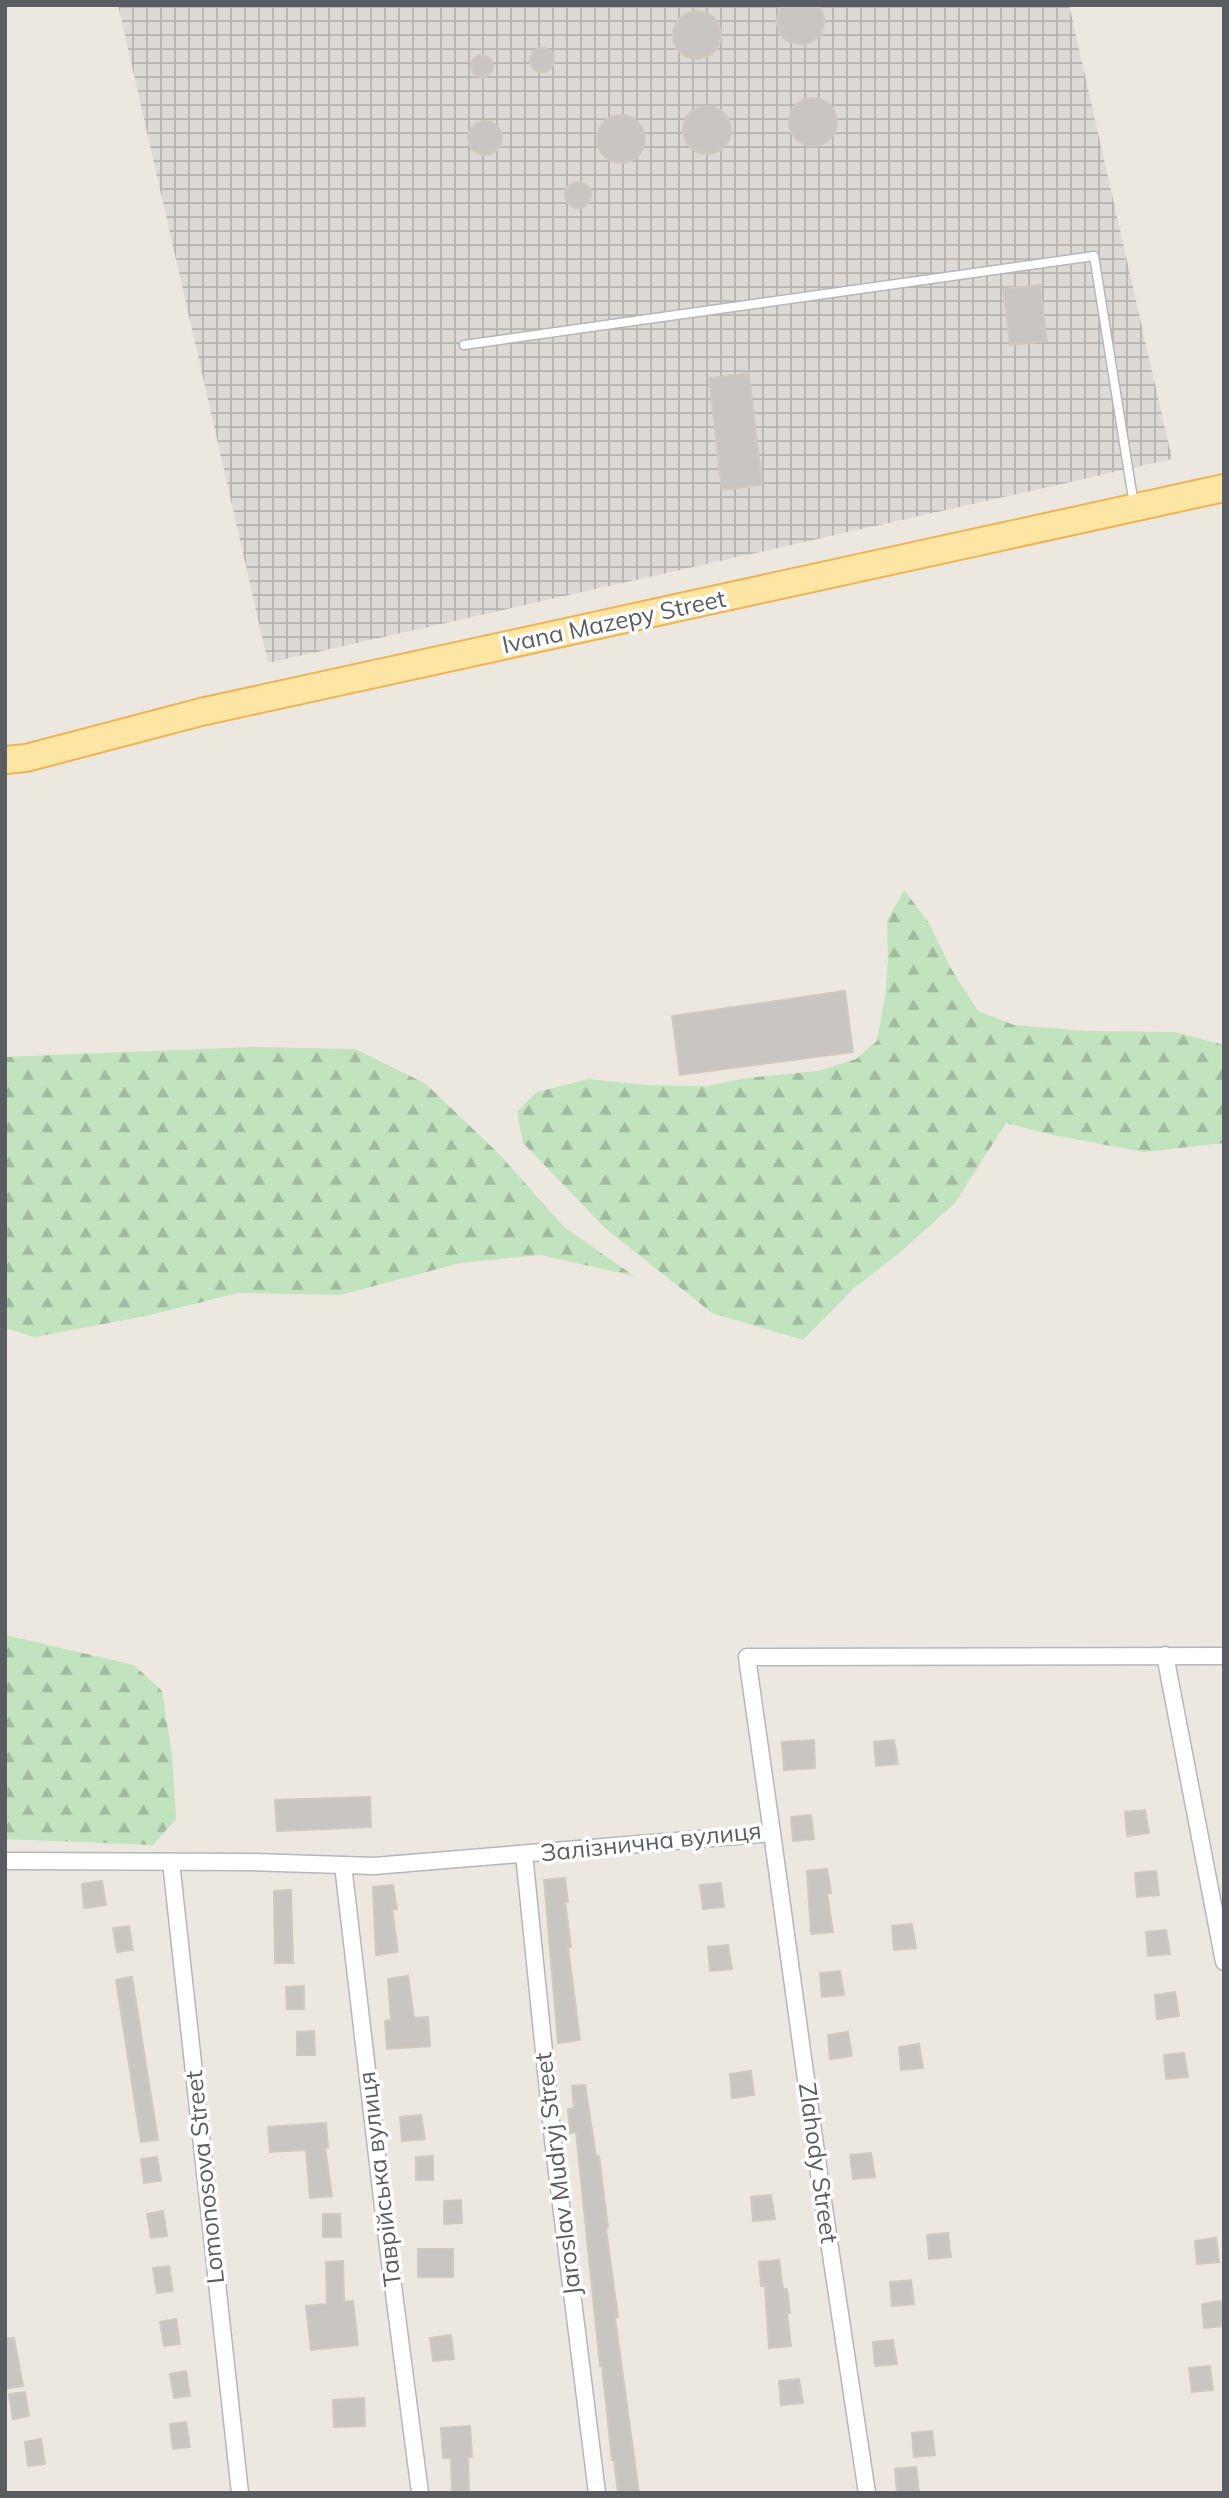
<svg xmlns="http://www.w3.org/2000/svg" width="1229" height="2498" font-family="Mulish,sans-serif">
<style>
.industrial{fill:url(#industrial-grid)}
.forest{fill:url(#forest-firs)}
.building{fill:#c9c5c0;stroke:#d0c9bf;stroke-width:2}
.lines{fill:none;stroke-linecap:round;stroke-linejoin:round}
.lane-casing{stroke:#b3b7bb;stroke-width:11}
.street-casing{stroke:#b3b7bb;stroke-width:19}
.primary-casing{stroke:#edb458;stroke-width:30}
.lane{stroke:#fff;stroke-width:8}
.street{stroke:#fff;stroke-width:16}
.primary{stroke:#fde5a4;stroke-width:26}
.labels{text-anchor:middle;stroke-width:7;stroke-linejoin:round;paint-order:stroke}
.street-label{font-size:24px;fill:#595d61;stroke:#fff}
</style>
<defs>
<pattern id="industrial-grid" width="8" height="8" patternUnits="userSpaceOnUse" patternTransform="scale(1.75)"><rect width="8" height="8" fill="#dddad5"/><path d="M0 4h8M4 0v8" fill="none" stroke="#b6b4b0"/></pattern>
<pattern id="forest-firs" width="22" height="20" patternUnits="userSpaceOnUse" patternTransform="scale(1.75)"><rect width="22" height="20" fill="#c1e3bd"/><path d="M5 1l3.5 6h-7zM16 11l3.5 6h-7z" fill="#a0bb9d"/></pattern>
</defs>
<rect width="100%" height="100%" fill="#ece8e0"/>
<!-- industrial -->
<polygon class="industrial" points="118,5 1069,5 1172,459 268,663"/>
<!-- forest -->
<g class="forest">
<polygon points="904,890 929,923 950,967 978,1011 1014,1025 1087,1031 1175,1032 1224,1045 1224,1143 1144,1152 1053,1135 1006,1123 954,1204 898,1254 853,1289 803,1340 712,1313 605,1228 523,1143 517,1112 537,1092 589,1079 644,1085 707,1086 747,1078 818,1071 856,1059 877,1041 885,997 888,961 887,921"/>
<polygon points="250,1047 355,1049 426,1084 499,1154 564,1227 634,1276 541,1255 460,1263 340,1295 238,1293 150,1315 35,1337 5,1328 5,1057"/>
<polygon points="5,1635 134,1665 162,1691 172,1755 176,1819 153,1845 5,1839"/>
</g>
<!-- building -->
<g class="building">
<polygon points="782,5 819,5 825,20 820,36 805,45 789,42 782,37 776,22"/>
<circle cx="697" cy="35" r="24"/>
<circle cx="542" cy="60" r="12"/>
<circle cx="482" cy="66" r="11"/>
<circle cx="813" cy="122" r="24"/>
<circle cx="707" cy="130" r="24"/>
<circle cx="621" cy="139" r="24"/>
<circle cx="485" cy="138" r="17"/>
<circle cx="578" cy="195" r="13"/>
<polygon points="1040,285 1047,341 1010,345 1003,289"/>
<polygon points="749,373 762,485 722,490 709,378"/>
<polygon points="845,991 853,1052 680,1075 672,1016"/>
<polygon points="814,1740 815,1768 784,1770 782,1742"/>
<polygon points="894,1740 898,1764 876,1766 874,1742"/>
<polygon points="370,1797 371,1827 277,1831 275,1800"/>
<polygon points="1145,1810 1149,1833 1127,1836 1125,1812"/>
<polygon points="811,1815 814,1839 793,1841 791,1817"/>
<polygon points="827,1869 831,1893 827,1893 833,1932 811,1934 807,1871"/>
<polygon points="1156,1871 1159,1895 1137,1897 1135,1873"/>
<polygon points="565,1878 568,1902 565,1902 571,1947 568,1947 580,2040 558,2043 544,1880"/>
<polygon points="102,1881 106,1905 84,1908 82,1884"/>
<polygon points="721,1883 724,1907 703,1909 700,1885"/>
<polygon points="393,1885 397,1909 392,1909 398,1952 376,1955 373,1887"/>
<polygon points="291,1890 293,1963 275,1963 274,1891"/>
<polygon points="912,1924 916,1948 894,1950 892,1926"/>
<polygon points="129,1926 133,1950 117,1952 113,1928"/>
<polygon points="1166,1930 1170,1954 1148,1956 1146,1932"/>
<polygon points="728,1945 732,1969 710,1971 708,1947"/>
<polygon points="840,1971 844,1995 822,1997 820,1973"/>
<polygon points="408,1976 414,2018 428,2017 430,2046 387,2049 385,2021 391,2020 388,1979"/>
<polygon points="132,1977 158,2140 141,2142 116,1980"/>
<polygon points="304,1986 304,2009 287,2009 286,1987"/>
<polygon points="1175,1992 1179,2016 1157,2019 1155,1995"/>
<polygon points="314,2031 315,2055 297,2055 297,2032"/>
<polygon points="848,2032 852,2056 830,2059 828,2035"/>
<polygon points="919,2044 923,2068 901,2070 899,2047"/>
<polygon points="1184,2053 1188,2077 1166,2079 1164,2055"/>
<polygon points="751,2071 754,2095 732,2098 730,2074"/>
<polygon points="585,2085 596,2156 599,2156 608,2228 606,2229 618,2317 615,2318 639,2493 618,2493 614,2460 612,2460 602,2366 600,2366 576,2132 570,2133 568,2109 574,2108 572,2086"/>
<polygon points="421,2115 425,2139 402,2141 400,2117"/>
<polygon points="326,2123 328,2148 325,2148 332,2196 310,2198 306,2150 270,2152 268,2127"/>
<polygon points="871,2153 875,2177 853,2179 850,2155"/>
<polygon points="433,2156 433,2180 416,2180 416,2157"/>
<polygon points="157,2157 161,2181 144,2183 141,2159"/>
<polygon points="771,2195 775,2219 753,2221 751,2197"/>
<polygon points="461,2200 462,2223 444,2224 444,2201"/>
<polygon points="163,2211 167,2236 151,2238 147,2214"/>
<polygon points="323,2214 340,2214 341,2237 323,2237"/>
<polygon points="948,2233 951,2257 929,2259 927,2235"/>
<polygon points="1216,2238 1219,2262 1197,2264 1195,2241"/>
<rect x="418" y="2249" width="35" height="28"/>
<polygon points="779,2260 783,2289 787,2289 790,2313 787,2313 791,2346 769,2348 765,2286 761,2286 759,2262"/>
<polygon points="343,2261 344,2302 353,2301 358,2345 311,2350 306,2306 327,2304 326,2262"/>
<polygon points="169,2266 173,2291 157,2293 153,2268"/>
<polygon points="911,2280 914,2304 892,2306 890,2282"/>
<polygon points="1222,2301 1224,2326 1204,2328 1202,2304"/>
<polygon points="176,2319 180,2344 164,2346 160,2322"/>
<polygon points="451,2335 454,2359 433,2361 430,2338"/>
<polygon points="5,2338 14,2338 23,2386 5,2389"/>
<polygon points="893,2340 897,2364 875,2366 873,2342"/>
<polygon points="1210,2366 1213,2390 1192,2392 1189,2368"/>
<polygon points="186,2371 190,2396 174,2398 170,2374"/>
<polygon points="799,2379 803,2403 781,2405 779,2381"/>
<polygon points="25,2392 29,2416 13,2419 9,2394"/>
<polygon points="364,2398 365,2426 334,2427 333,2400"/>
<polygon points="186,2422 190,2447 173,2449 170,2424"/>
<polygon points="470,2426 472,2457 468,2457 469,2493 452,2493 451,2458 443,2458 441,2428"/>
<polygon points="932,2431 935,2455 914,2457 912,2433"/>
<polygon points="41,2439 45,2464 28,2466 25,2442"/>
<polygon points="916,2467 919,2491 897,2493 895,2469"/>
</g>
<g class="lines">
<defs>
<polyline id="lane" points="464,345 1094,256 1134,505"/>
<g id="street">
<polyline points="1165,1655 1224,1962"/>
<polyline points="772,1833 821,2188 867,2493"/>
<polyline points="524,1854 553,2140 597,2493"/>
<polyline points="5,1861 250,1862 374,1866 772,1833 747,1657 1224,1656"/>
<polyline points="171,1862 240,2493"/>
<polyline points="343,1865 385,2224 420,2493"/>
</g>
<polyline id="primary" points="5,760 26,758 201,712 1224,488"/>
</defs>
<!-- lane casing -->
<use href="#lane" class="lane-casing"/>
<!-- street casing -->
<use href="#street" class="street-casing"/>
<!-- primary casing -->
<use href="#primary" class="primary-casing"/>
<!-- lane -->
<use href="#lane" class="lane"/>
<!-- street -->
<use href="#street" class="street"/>
<!-- primary -->
<use href="#primary" class="primary"/>
</g>
<g class="labels">
<!-- street labels -->
<g class="street-label">
<text transform="translate(614 622) rotate(-12)" y="8">Ivana Mazepy Street</text>
<text transform="translate(651 1842) rotate(-6)" y="8">Залізнична вулиця</text>
<text transform="translate(818 2163) rotate(82)" y="8">Zlahody Street</text>
<text transform="translate(558 2174) rotate(-97)" y="8">Jaroslav Mudryj Street</text>
<text transform="translate(205 2177) rotate(-96)" y="8">Lomonosova Street</text>
<text transform="translate(380 2179) rotate(-97)" y="8">Таврійська вулиця</text>
</g>
</g>
<!-- border -->
<rect width="1229" height="2498" fill="none" stroke="#595d61" stroke-width="14"/>
</svg>
